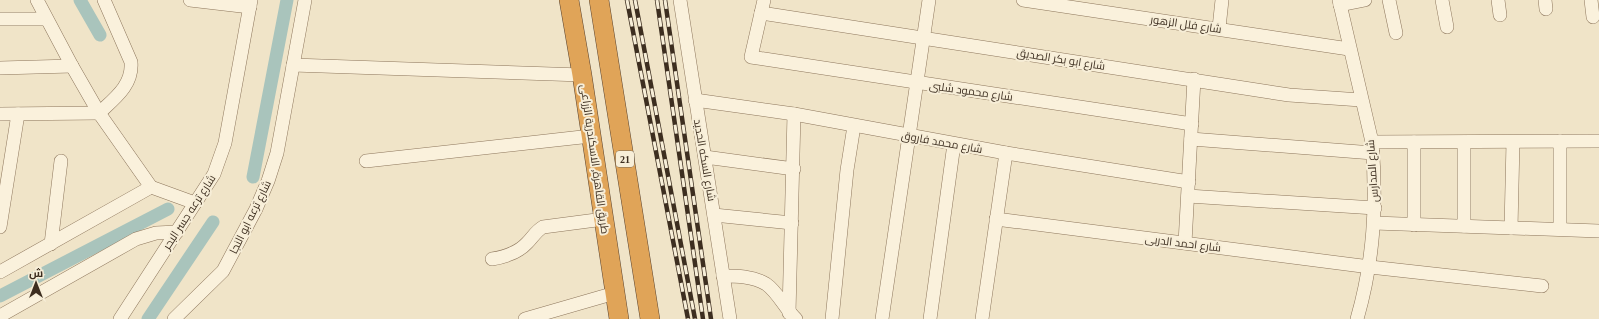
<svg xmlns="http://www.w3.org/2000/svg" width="1599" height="319" font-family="'Times New Roman',Cairo,serif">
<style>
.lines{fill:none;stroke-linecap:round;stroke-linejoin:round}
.canal{stroke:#a9c4bc;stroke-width:13}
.minor-casing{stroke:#8d765c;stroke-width:14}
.highway-casing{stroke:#5b4430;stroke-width:20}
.minor{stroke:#faf1dc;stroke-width:13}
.highway{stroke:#e0a458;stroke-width:19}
.rail-casing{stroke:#3d2e20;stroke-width:4.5}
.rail{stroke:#f7eed8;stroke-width:3;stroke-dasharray:9;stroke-linecap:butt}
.labels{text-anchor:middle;stroke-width:4;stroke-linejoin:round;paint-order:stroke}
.shield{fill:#f7eed8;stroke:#756857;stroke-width:1}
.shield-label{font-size:10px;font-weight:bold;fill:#3d2e20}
.street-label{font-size:11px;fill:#3d2e20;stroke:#f7eed8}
</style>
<rect width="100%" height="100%" fill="#f0e4c8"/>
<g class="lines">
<!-- canal -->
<g class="canal">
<polyline points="80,0 100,35"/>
<polyline points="253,177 287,0"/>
<polyline points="0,296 168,209"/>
<polyline points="148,319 213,222"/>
</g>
<defs>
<g id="minor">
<polyline points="37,0 72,66 99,113 151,187 195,203"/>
<polyline points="190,0 250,7"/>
<polyline points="680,0 730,319"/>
<polyline points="764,0 751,57 1192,124"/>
<polyline points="1023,0 1349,49"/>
<path d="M 1339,0 L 1372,142 C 1377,204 1374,260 1357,319"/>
<polyline points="1389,0 1396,33"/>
<polyline points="1442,0 1447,27"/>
<polyline points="1498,0 1500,15"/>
<polyline points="1545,0 1546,9"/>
<polyline points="1591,0 1593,17"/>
<polyline points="1340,5 1365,0"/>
<polyline points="761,13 1289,95 1361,100"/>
<polyline points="0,19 46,19"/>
<polyline points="1219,28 1222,0"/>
<polyline points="293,65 582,75"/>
<polyline points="0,68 72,66"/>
<polyline points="695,100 794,114 1006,153 1189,182"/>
<path d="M 0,114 L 99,113 C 115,98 133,85 131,62 L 104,0"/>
<polyline points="1191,139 1373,153"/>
<polyline points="1560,141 1560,229"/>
<polyline points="1372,142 1599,141"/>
<polyline points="1414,142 1414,225"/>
<polyline points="1464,142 1464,226"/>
<polyline points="705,157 794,169"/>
<polyline points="366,161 591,136"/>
<polyline points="1188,196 1375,208"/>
<polyline points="714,215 792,223"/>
<polyline points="996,219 1370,267 1542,286"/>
<polyline points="1374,223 1599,231"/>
<polyline points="0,227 18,114"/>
<polyline points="1511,228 1513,142"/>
<polyline points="1185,243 1194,79"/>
<polyline points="51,244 61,161"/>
<path d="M 492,259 C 504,257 518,253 527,243 C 533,237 536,231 543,227 L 604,219"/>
<polyline points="0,272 151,187"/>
<path d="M 723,276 C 736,276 753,276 766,284 C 778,292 785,309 796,319"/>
<polyline points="789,313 794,114"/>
<polyline points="0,316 136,239 156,233 177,232"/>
<polyline points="120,319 214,174 225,143 251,0"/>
<polyline points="174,319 223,271 256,209 268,181 277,153 305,0"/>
<polyline points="525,319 615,293"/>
<polyline points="832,319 847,170 854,126"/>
<polyline points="882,319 929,0"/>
<polyline points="930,319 954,144"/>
<polyline points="982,319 1006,153"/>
</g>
<g id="highway">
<polyline points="569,0 582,75 619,319"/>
<polyline points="599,0 650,319"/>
</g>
</defs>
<!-- minor casing -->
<use href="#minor" class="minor-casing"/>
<!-- highway casing -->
<use href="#highway" class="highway-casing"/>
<!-- minor -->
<use href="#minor" class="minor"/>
<!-- highway -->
<use href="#highway" class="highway"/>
<defs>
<g id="rail">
<polyline points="627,0 688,319"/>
<polyline points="635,0 695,319"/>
<polyline points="657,0 703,319"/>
<polyline points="665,0 711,319"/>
</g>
</defs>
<!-- rail casing -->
<use href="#rail" class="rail-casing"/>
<!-- rail -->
<use href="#rail" class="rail"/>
</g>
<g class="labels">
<!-- shield labels -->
<rect class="shield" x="616" y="151" width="18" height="16" rx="3"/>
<g class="shield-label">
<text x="625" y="163">21</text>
</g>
<!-- street labels -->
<g class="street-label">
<text transform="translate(1186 24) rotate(8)" y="4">شارع فلل الزهور</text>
<text transform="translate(1061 59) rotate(9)" y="4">شارع ابو بكر الصديق</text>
<text transform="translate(971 91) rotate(8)" y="4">شارع محمود شلبى</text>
<text transform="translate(942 142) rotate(10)" y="4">شارع محمد فاروق</text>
<text transform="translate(595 159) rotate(82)" y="4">طريق القاهرة, الاسكندرية الزراعى</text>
<text transform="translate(705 160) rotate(80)" y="4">شارع السكه الحديد</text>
<text transform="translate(1372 171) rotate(-94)" y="4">شارع المدارس</text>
<text transform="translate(189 212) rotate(-57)" y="4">شارع ترعه جسر البحر</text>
<text transform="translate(250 217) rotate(-64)" y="4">شارع ترعه ابو النجا</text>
<text transform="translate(1183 243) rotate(7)" y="4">شارع احمد الدربى</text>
</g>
</g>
<!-- north arrow -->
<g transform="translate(36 283)" stroke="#f7eed8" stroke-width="3" paint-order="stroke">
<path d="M0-3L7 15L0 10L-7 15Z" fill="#3d2e20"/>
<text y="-6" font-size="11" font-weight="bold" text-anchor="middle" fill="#3d2e20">ش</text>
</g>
</svg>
